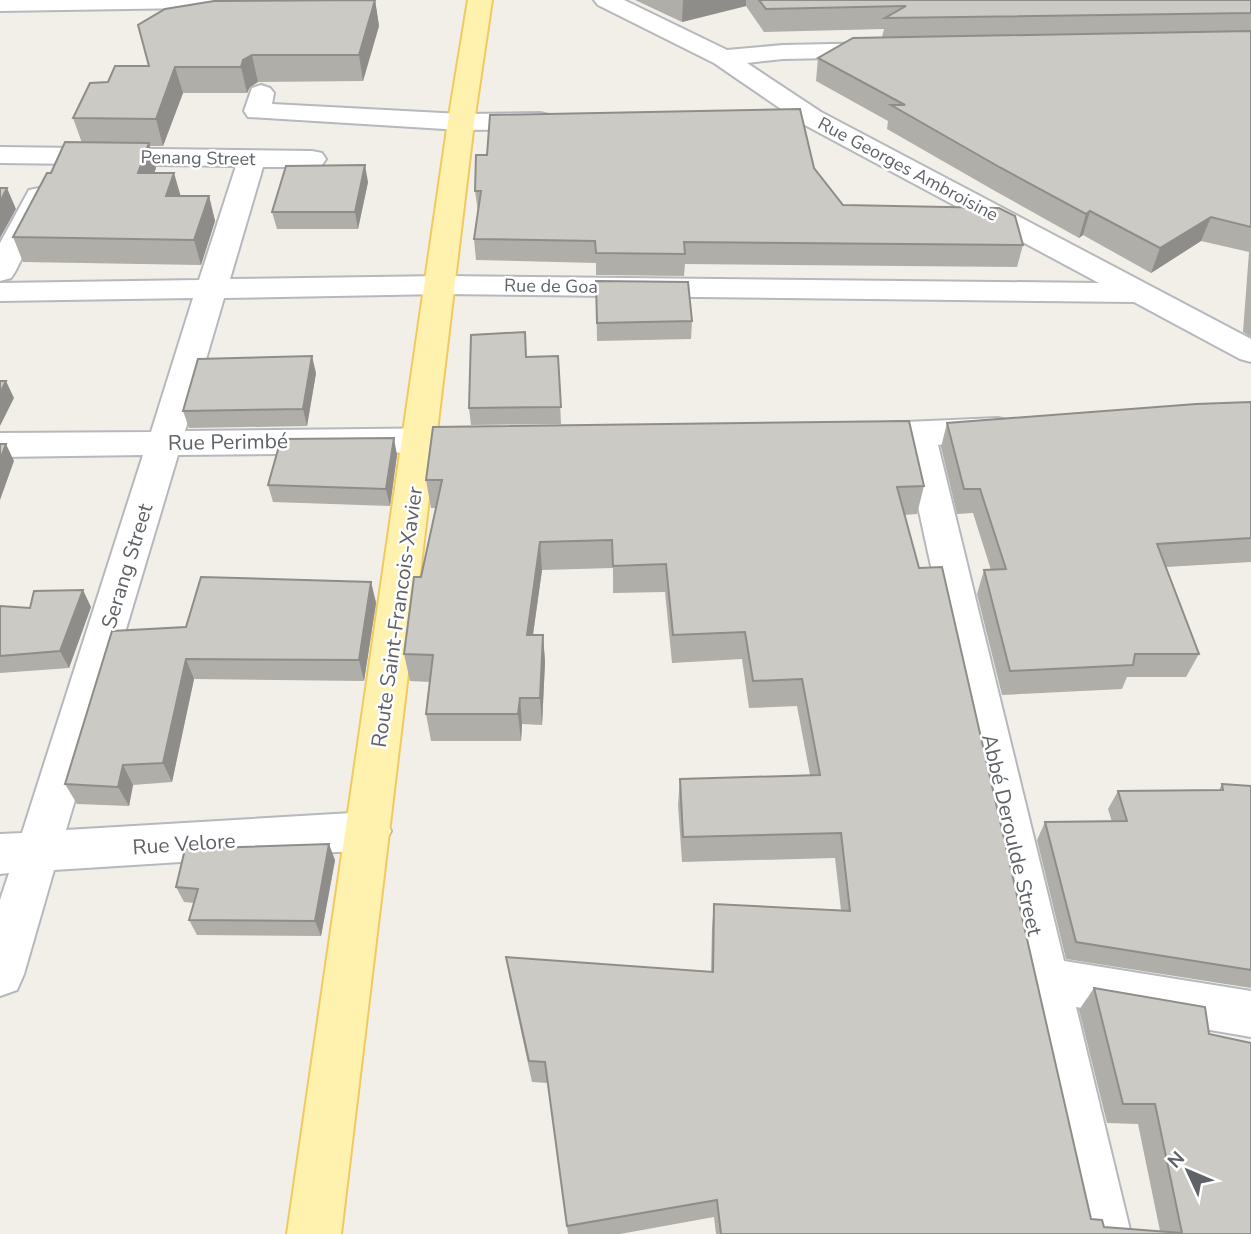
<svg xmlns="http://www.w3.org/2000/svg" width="1251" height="1234" font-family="'Nunito Sans',sans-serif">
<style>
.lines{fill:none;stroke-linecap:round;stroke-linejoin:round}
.minor-casing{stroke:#b5b8bc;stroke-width:4}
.major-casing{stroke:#f2c960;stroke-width:4}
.minor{fill:#fff;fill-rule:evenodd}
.major{fill:#fff2af;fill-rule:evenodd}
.wall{fill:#afaea9}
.shaded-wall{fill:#8f8d8a}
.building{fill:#cccac5;stroke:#8f8d8a;stroke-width:2}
.labels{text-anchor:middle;stroke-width:5;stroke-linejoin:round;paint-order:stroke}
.far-street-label{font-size:18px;fill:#5f6368;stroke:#fff}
.street-label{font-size:21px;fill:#5f6368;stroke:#fff}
</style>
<rect width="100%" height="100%" fill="#f1efe8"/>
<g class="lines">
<defs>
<g id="minor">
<polygon points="0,0 270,0 266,5 258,7 0,11"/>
<polygon points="594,0 624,0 727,50 783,45 881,43 890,45 893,50 890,55 881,57 783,59 747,63 821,112 1251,339 1251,362 1240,359 1134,302 442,294 224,298 185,431 455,428 467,432 472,440 467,448 455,452 178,455 66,830 369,812 384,818 391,831 384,844 369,850 54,870 24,974 17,990 0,996 0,900 9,873 0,874 0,834 22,833 143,455 0,457 0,433 151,432 193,298 0,301 0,283 199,280 236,166 0,163 0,147 312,151 322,153 326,159 322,165 312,167 263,167 230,279 442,276 1099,283 803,124 714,63 598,5"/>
<polygon points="261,85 270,88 274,93 272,104 461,114 540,113 549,115 553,121 549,127 540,129 461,130 248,117 244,111 252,88"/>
<polygon points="39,188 49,190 53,196 15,272 11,278 0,281 0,243 29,190"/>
<polygon points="998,418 1010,421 1015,429 1010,437 938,445 1064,961 1251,991 1251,1037 1076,1007 1131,1234 1077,1234 905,447 859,448 847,444 842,436 847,428 859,424"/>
</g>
<polygon id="major" points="468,0 492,0 474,122 341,1234 287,1234 448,122"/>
</defs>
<!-- minor casing -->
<use href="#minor" class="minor-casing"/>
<!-- major casing -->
<use href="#major" class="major-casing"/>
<!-- minor -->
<use href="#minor" class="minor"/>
<!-- major -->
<use href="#major" class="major"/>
</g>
<!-- wall -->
<g class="wall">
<polygon points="375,0 379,26 363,81 258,82 250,87 247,93 183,93 163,146 149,146 156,168 154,173 181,196 209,196 215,221 201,265 23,262 13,237 51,173 82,143 73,118 108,82 149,66"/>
<polygon points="635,0 1251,0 1251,337 1243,332 1249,252 1201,241 1151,273 1083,235 1079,238 995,191 887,129 888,121 816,81 818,58 882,37 884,29 764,32 746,6 682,22"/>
<polygon points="814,168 843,205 1023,245 1017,267 685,264 684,276 596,275 596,263 476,260 474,239 478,212 475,191"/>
<polygon points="368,182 358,229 277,229 272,212"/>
<polygon points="596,281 692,321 691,339 597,341"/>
<polygon points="558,356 561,424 471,425 469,408 527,357"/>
<polygon points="316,373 307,426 189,428 183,411"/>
<polygon points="1251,402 1251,562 1166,567 1199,654 1186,677 1127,677 1122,689 1002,695 977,594 984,570 991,570 973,513 957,514 941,447 947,423"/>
<polygon points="397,455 390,506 273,502 268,485"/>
<polygon points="426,480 924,486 917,514 904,515 1091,1219 1104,1227 1160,1231 1138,1124 1107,1123 1079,1010 1094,988 1209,1034 1251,1234 716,1234 714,1217 620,1234 568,1234 548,1083 532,1082 510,980 506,957 711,972 712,928 714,904 841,910 835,858 682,862 678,805 680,779 810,775 797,706 749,708 742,659 672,663 665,592 613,593 613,568 542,570 533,635 543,635 545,662 542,725 522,724 521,741 431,741 426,714 430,682 410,681 404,654 436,508 431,508"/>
<polygon points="371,582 376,603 364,681 194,679 172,782 133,785 129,806 77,804 65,784 186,627"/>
<polygon points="0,606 30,608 91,607 69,668 0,673"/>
<polygon points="1222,784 1251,786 1251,988 1066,959 1037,840 1045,822 1112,822 1108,809 1118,791 1219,790"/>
<polygon points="335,860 321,936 197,935 189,920 194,903 184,902 176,887"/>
</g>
<!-- shaded-wall -->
<g class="shaded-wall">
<polygon points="375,0 379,26 363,81 359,55"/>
<polygon points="683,0 746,0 746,6 682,22"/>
<polygon points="252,55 258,82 250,87 247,93 241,67 243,60"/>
<polygon points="175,67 183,93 163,146 156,119"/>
<polygon points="149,143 156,168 145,197 138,173"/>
<polygon points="365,165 368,182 358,229 355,212"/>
<polygon points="174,173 181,197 166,196"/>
<polygon points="7,188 16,209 0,238 0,202"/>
<polygon points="209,196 215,221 201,265 194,240"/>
<polygon points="1090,211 1083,235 1079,238 1086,214"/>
<polygon points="1211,217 1201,241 1151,273 1160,248"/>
<polygon points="312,356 316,373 307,426 303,409"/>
<polygon points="6,381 14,398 0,426 0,393"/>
<polygon points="394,438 397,455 390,506 386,489"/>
<polygon points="6,444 14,461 0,500 0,460"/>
<polygon points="540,542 542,570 529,662 527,635"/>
<polygon points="371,582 376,603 364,681 359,660"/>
<polygon points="83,590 91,607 69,668 60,651"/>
<polygon points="543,635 545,662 542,725 540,698"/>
<polygon points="186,659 194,679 172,782 163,763"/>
<polygon points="520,698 522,724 521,741 518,714"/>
<polygon points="123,765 133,785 129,806 118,787"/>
<polygon points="329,844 335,860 321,936 315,921"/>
</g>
<!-- building -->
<g class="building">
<polygon points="375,0 359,55 252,55 243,60 241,67 175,67 156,119 73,118 90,83 108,82 115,66 149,66 138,25 165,9 214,1"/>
<polygon points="759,0 1251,0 1251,13 885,18 906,6 766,9"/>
<polygon points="1251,31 1251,227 1211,217 1160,248 1090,211 1086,214 1001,168 891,105 905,105 818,58 853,38"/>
<polygon points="800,109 814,168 843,205 999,208 1015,216 1023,245 684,242 685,254 596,253 595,241 474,239 481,191 475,191 476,155 487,155 490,115"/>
<polygon points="65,142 149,143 138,173 174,173 166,196 209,196 194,240 13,237 47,173 51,173"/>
<polygon points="365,165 355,212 272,212 286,166"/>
<polygon points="0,188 7,188 0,202"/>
<polygon points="596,281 688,282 692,321 597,323"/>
<polygon points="525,332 526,357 558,356 561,407 469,408 471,335"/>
<polygon points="312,356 303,409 183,411 198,359"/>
<polygon points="0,381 6,381 0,393"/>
<polygon points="1251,402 1251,538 1157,544 1199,654 1135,654 1133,665 1010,671 984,570 1006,569 980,489 964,489 947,423 1196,404"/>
<polygon points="909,421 924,486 897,487 919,568 942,567 1091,1219 1102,1220 1104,1227 1182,1233 1155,1104 1123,1104 1094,988 1205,1007 1209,1034 1251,1043 1251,1234 721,1234 717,1200 567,1226 545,1062 529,1061 506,957 713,972 714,904 850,911 841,833 683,837 680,779 820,775 802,679 753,681 745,632 673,635 666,564 613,566 612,540 540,542 527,635 543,635 540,698 520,698 518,714 426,714 433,655 404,654 414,577 421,577 442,480 426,480 433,427"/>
<polygon points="394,438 386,489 268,485 281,439"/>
<polygon points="0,444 6,444 0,460"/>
<polygon points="201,577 371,582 359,660 186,659 163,763 123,765 118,787 65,784 112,631 186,627"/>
<polygon points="83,590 60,651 0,656 0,606 30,608 34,591"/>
<polygon points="1222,784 1251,786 1251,970 1076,942 1045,822 1127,821 1118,791 1223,790"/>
<polygon points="329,844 315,921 189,920 198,889 176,887 185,849"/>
</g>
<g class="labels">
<!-- far-street labels -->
<g class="far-street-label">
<text transform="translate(198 158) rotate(1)" y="6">Penang Street</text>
<text transform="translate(908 169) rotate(28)" y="6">Rue Georges Ambroisine</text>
<text transform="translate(551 286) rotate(1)" y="6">Rue de Goa</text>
</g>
<!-- street labels -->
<g class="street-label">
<text transform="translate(228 442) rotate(-1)" y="7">Rue Perimbé</text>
<text transform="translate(127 566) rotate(-73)" y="7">Serang Street</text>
<text transform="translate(397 617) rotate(-82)" y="7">Route Saint-Francois-Xavier</text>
<text transform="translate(1012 835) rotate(77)" y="7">Abbé Deroulde Street</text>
<text transform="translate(184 844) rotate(-4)" y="7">Rue Velore</text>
</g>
</g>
<!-- north arrow -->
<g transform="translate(1188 1171) rotate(314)" stroke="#ffffff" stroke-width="5" paint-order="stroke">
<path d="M0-5L12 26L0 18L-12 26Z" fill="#5f6368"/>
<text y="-10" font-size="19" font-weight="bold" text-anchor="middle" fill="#5f6368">N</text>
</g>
</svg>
